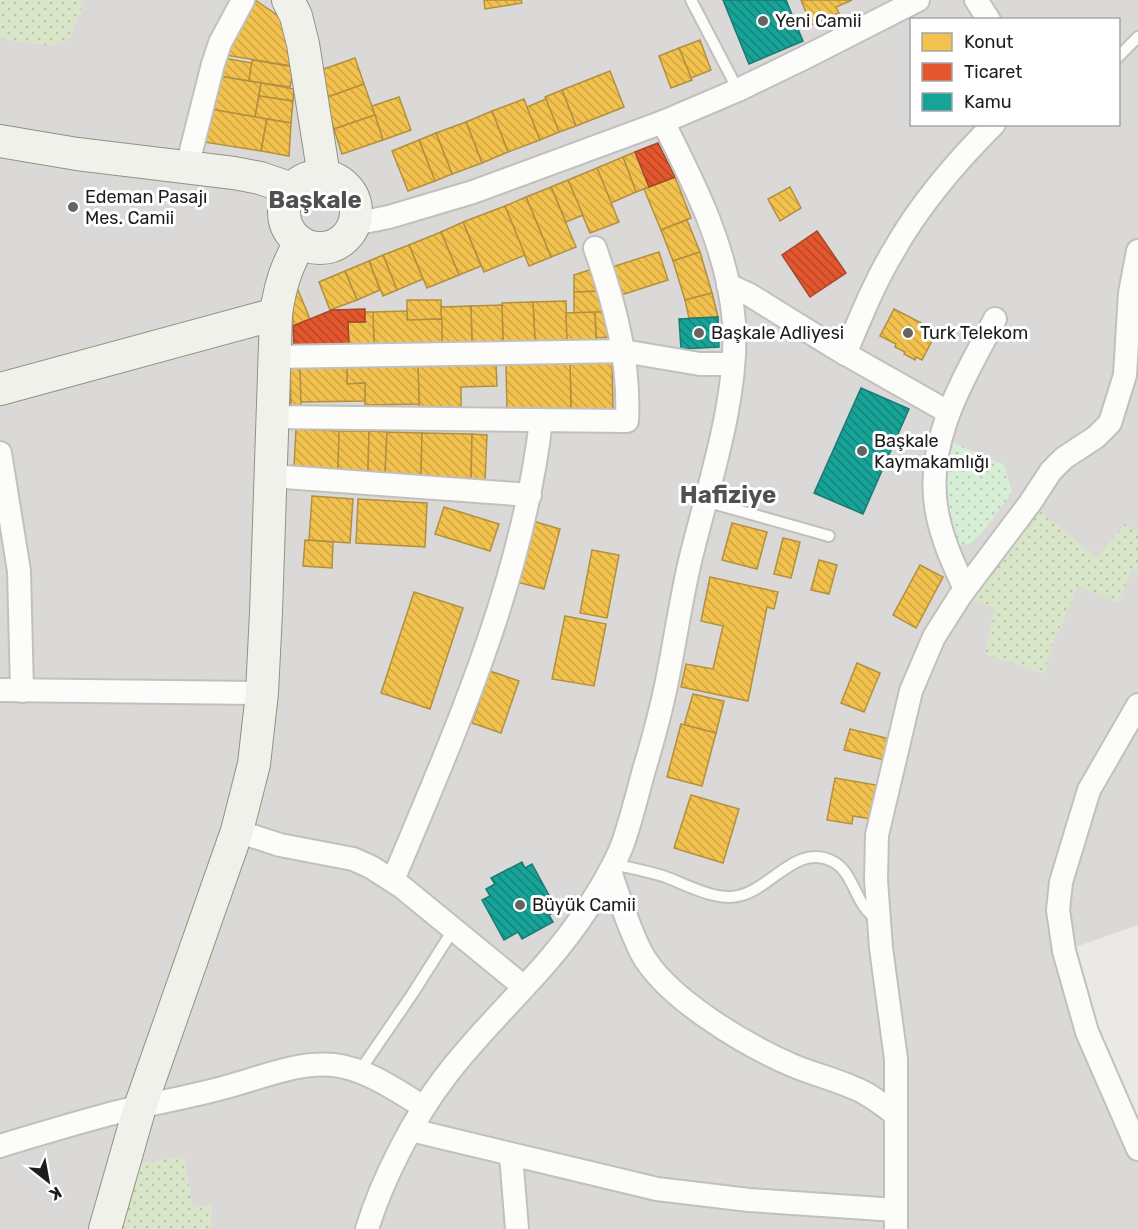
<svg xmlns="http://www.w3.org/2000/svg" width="1138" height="1229" font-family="Rubik,sans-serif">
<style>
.residential{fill:#dad9d7;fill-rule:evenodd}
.grass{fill:url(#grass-dots)}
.park{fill:url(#park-dots)}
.homes{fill:url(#homes-back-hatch);stroke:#b2903f;stroke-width:1.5}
.shops{fill:url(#shops-back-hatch);stroke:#a84629;stroke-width:1.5}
.public{fill:url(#public-back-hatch);stroke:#197b73;stroke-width:1.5}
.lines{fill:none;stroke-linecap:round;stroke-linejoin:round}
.lane-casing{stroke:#c1c0be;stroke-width:14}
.street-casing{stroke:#c1c0be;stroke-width:26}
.secondary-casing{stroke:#929280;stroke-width:34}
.lane{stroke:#fcfcfb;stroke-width:10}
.street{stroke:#fcfcfb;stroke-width:22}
.secondary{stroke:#f1f1eb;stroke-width:32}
.poi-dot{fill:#656463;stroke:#fff;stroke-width:2}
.labels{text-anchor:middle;stroke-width:6;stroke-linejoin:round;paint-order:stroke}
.poi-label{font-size:18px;fill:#1d1d1d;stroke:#fff;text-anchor:start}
.district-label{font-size:24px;font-weight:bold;fill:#505050;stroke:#fff}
</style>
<defs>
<pattern id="grass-dots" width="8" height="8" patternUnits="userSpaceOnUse" patternTransform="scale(1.5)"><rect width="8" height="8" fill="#d9e5c8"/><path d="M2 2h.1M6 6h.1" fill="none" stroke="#bac4ab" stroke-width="1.8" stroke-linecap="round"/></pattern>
<pattern id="park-dots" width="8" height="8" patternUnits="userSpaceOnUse" patternTransform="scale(1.5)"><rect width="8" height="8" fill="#d7eed6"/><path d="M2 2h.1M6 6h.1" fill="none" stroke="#b8ccb7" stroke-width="1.8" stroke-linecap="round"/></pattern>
<pattern id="homes-back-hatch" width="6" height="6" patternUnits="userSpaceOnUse" patternTransform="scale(1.5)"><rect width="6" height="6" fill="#f2c14e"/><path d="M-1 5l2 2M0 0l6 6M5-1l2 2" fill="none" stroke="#cfa544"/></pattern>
<pattern id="shops-back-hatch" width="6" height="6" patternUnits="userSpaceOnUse" patternTransform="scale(1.5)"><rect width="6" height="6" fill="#e4572e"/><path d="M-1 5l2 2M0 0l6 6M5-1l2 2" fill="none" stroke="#b84727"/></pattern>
<pattern id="public-back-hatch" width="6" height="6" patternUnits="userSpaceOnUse" patternTransform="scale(1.5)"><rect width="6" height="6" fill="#17a398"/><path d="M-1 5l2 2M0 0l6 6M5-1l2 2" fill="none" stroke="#14847b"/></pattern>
</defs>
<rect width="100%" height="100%" fill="#ebe9e6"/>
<!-- residential -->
<path class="residential" d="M 84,0 L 1138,0 L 1138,533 L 1125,525 L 1097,558 L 960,596 L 995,607 L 985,654 L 1044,673 L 1055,638 L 1078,585 L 1133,569 L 1138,571 L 1138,925 L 1064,951 L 1138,1149 L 1138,1229 L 210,1229 L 212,1205 L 193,1208 L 184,1157 L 105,1229 L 0,1229 L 0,38 L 51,46 L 70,38 ZM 912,20 L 1118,20 L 1118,124 L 912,124 Z"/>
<!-- grass -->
<g class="grass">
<polygon points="0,0 84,0 70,38 51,46 0,38"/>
<polygon points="1030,503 1097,558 1125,524 1138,533 1138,571 1132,569 1118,603 1078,586 1055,638 1044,673 985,654 995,608 960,596"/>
<polygon points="184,1156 193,1208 212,1205 210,1229 105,1229 123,1167"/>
</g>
<!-- park -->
<polygon class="park" points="949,441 1004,465 1012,493 984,530 971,543 957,547 943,493"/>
<!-- homes -->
<g class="homes">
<polygon points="255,0 280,17 286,24 292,66 225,55"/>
<polygon points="484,0 521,0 522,3 485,9"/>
<polygon points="801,0 852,0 836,7 839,13 811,25"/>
<polygon points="700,40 711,70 691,78 679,48"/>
<polygon points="679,48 692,80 671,88 659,56"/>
<polygon points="224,58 252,63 249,81 219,76"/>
<polygon points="355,58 364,84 325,98 318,71"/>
<polygon points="252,60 294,67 290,87 249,81"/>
<polygon points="610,71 624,107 576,126 562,90"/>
<polygon points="219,76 261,83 255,117 210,109"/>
<polygon points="261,83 294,89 293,101 259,96"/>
<polygon points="364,84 375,115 334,129 325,98"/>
<polygon points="562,90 576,126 559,132 545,97"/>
<polygon points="259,96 293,101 291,123 255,117"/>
<polygon points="399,97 411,130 383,140 372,106"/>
<polygon points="524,99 540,140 508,152 492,111"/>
<polygon points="546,99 559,132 540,140 527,107"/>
<polygon points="210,109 267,119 261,151 204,142"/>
<polygon points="492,111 508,152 482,163 466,122"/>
<polygon points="375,115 383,140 342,154 334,129"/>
<polygon points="267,119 291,123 289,156 261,151"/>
<polygon points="466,122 482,163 452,174 436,133"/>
<polygon points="436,133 452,174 435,181 419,140"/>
<polygon points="419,140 435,181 408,191 392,151"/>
<polygon points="635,152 649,187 636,192 623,157"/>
<polygon points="623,157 636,192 611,203 597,168"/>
<polygon points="597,168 619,222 590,233 568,180"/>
<polygon points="675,177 691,218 661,230 644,189"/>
<polygon points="568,180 583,215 566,222 551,187"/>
<polygon points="551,187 576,247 551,257 526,197"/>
<polygon points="790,187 801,208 780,221 768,199"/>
<polygon points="526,197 551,257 529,266 505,206"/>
<polygon points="505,206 525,255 484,272 463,222"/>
<polygon points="687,220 700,252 673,261 661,230"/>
<polygon points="463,222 481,266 459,275 441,232"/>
<polygon points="441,232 459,275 427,288 409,245"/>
<polygon points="409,245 423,279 397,290 383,255"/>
<polygon points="659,252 668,280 618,296 609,268"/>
<polygon points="700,252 712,293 685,300 673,261"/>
<polygon points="383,255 397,290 383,296 369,261"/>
<polygon points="369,261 380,290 357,300 345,271"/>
<polygon points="595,268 604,291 574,292 574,275"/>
<polygon points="345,271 357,300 330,310 319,282"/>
<polygon points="298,290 310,319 293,326 292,293"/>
<polygon points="604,291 610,312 574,313 574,292"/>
<polygon points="712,293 718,317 689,318 685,300"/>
<polygon points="407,300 441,300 442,319 407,320"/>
<polygon points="566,301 567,341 535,342 533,302"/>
<polygon points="533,302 535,342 503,343 502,303"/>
<polygon points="502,305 503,343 472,344 471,306"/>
<polygon points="471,306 472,344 442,345 441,307"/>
<polygon points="894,309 937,331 922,360 916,357 915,360 904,354 905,352 895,347 896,344 880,336"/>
<polygon points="407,311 407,320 442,319 442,345 374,347 373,312"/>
<polygon points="365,312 373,312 374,347 349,347 348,322 365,322"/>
<polygon points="595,312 610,312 610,337 596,338"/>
<polygon points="595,312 596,340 567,341 566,313"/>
<polygon points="612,360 613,410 571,410 570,361"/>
<polygon points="570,361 571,410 507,412 506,363"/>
<polygon points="496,363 497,386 461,387 461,408 419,408 418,364"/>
<polygon points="418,364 419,404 365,405 365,383 347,384 347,366"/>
<polygon points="347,366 347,384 365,383 365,401 300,402 300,367"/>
<polygon points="290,367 300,367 301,408 291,408"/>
<polygon points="296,429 339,431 338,471 294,467"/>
<polygon points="339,431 369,431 368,473 338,471"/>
<polygon points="369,431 387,432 385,474 368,473"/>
<polygon points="387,432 422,433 421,477 385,474"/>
<polygon points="422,433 472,434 471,480 421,477"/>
<polygon points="472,434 487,435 485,481 471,480"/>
<polygon points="312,496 353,499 350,543 309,540"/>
<polygon points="358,499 427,503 425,547 356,543"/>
<polygon points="444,507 499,524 490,551 435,534"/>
<polygon points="533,521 560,529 544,589 517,582"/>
<polygon points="732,523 767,532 757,569 722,560"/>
<polygon points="783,538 800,542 791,578 774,574"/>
<polygon points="305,540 333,542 332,568 303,566"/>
<polygon points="592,550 619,555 607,618 580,613"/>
<polygon points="819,560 837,565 829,594 811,590"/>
<polygon points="920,565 943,577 916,628 893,615"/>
<polygon points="710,577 778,592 774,609 767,607 748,701 681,687 686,664 713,669 723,626 701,621"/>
<polygon points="414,592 463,608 430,709 381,693"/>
<polygon points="565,616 606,624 594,686 552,679"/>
<polygon points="857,663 880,673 864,712 841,703"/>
<polygon points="490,671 519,681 501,733 472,723"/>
<polygon points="693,694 724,701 716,733 684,725"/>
<polygon points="681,724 716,733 702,786 667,777"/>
<polygon points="850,729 890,739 885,760 844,750"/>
<polygon points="835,778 876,785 870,819 853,816 852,824 827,820"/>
<polygon points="691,795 739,809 723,863 674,848"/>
</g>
<!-- shops -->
<g class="shops">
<polygon points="658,143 675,177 649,187 635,152"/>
<polygon points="817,231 846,273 810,297 782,255"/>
<polygon points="365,309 365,322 348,322 349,347 294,349 293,326 332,310"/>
</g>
<!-- public -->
<g class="public">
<polygon points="723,0 786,0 803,41 749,64"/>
<polygon points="718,317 719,347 681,349 679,319"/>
<polygon points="861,388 909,409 863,514 814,493"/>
<polygon points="522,862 525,868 532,864 557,910 549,915 553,922 522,939 518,932 504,940 482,900 490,896 486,889 495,884 491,878"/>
</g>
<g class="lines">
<defs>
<g id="lane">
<polyline points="691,0 738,90"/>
<polyline points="1118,57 1138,37"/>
<polyline points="705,501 829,536"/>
<path d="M 613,864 C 630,868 646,871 663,876 C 686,884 717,903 742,895 C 773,886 797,844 832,861 C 854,871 855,906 876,918"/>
<polyline points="359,1072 413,993 453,930"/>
</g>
<g id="street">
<polyline points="976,0 989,20"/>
<polyline points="187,167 213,64 220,43 243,0"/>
<polyline points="354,224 389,217 473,192 663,122 738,90 804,58 918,0"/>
<polyline points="728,285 750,295 837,349 948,412"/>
<path d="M 845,354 C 860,319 874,283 894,250 C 920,204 957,161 994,124"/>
<polyline points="274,357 623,351 700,364 733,364"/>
<path d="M 272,417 L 627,421 C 630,361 615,305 595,248"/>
<polyline points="0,453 19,571 22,691"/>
<polyline points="271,476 530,495"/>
<path d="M 965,589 C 953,563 940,535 936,506 C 926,437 965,378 995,319"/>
<polyline points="0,690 262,693"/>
<polyline points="1138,705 1089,790 1061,882 1058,910 1064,951 1087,1032 1138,1149"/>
<polyline points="237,831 280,845 353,859 371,867 402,887 524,987"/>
<path d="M 610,871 C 619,898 628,926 641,952 C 665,998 747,1046 794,1066 C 813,1074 834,1079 854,1088 C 870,1094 883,1105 896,1115"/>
<path d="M 393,880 C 455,732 522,583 541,421"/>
<polyline points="411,1130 657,1189 749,1200 896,1210"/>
<path d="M 0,1146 C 35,1135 70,1125 106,1115 C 146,1104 187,1098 226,1087 C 261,1078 297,1061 334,1065 C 367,1069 397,1091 424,1107"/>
<polyline points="511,1155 517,1229"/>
<path d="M 367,1229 C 382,1180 413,1119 445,1077 C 487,1021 544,974 583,915 C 598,893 612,870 622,846 C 631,821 637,795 644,770 C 653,740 661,711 667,681 C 675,641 681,600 690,561 C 708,487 739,397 734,322 C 728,250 695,185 663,122"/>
<polyline points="896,1229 896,1059 881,948 876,880 877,835 911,691 934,637 960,596 1030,503 1051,471 1064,458 1096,437 1110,423 1125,375 1130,293 1138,251"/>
</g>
<g id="secondary">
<polyline points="288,0 296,16 303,44 324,176"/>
<polyline points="0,141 77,154 234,173 260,178 292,189"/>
<circle cx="320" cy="212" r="36"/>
<polyline points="0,389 276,314"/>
<path d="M 105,1229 L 140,1107 L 237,831 L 254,764 L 262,693 L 266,612 L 276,314 C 280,286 286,267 300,242"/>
</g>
</defs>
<!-- lane casing -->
<use href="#lane" class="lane-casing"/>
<!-- street casing -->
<use href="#street" class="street-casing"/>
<!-- secondary casing -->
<use href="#secondary" class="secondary-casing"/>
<!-- lane -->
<use href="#lane" class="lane"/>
<!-- street -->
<use href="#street" class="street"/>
<!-- secondary -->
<use href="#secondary" class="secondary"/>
</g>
<!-- markers -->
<g class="poi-dot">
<circle cx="763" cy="21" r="6"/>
<circle cx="73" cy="207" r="6"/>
<circle cx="699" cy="333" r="6"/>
<circle cx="908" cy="333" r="6"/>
<circle cx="862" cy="451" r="6"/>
<circle cx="520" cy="905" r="6"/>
</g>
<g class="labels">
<!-- poi labels -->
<g class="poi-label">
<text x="775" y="27">Yeni Camii</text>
<text x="85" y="203">Edeman Pasajı<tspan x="85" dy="21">Mes. Camii</tspan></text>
<text x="711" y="339">Başkale Adliyesi</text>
<text x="920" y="339">Turk Telekom</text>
<text x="874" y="447">Başkale<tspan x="874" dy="21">Kaymakamlığı</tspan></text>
<text x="532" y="911">Büyük Camii</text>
</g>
<!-- district labels -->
<g class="district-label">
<text x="315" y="208">Başkale</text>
<text x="728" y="503">Hafiziye</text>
</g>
</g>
<!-- legend -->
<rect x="910" y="18" width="210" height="108" fill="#ffffff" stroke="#a5a5a5" stroke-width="1.5"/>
<rect x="922" y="33" width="30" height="18" fill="#f2c14e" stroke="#a5a5a5" stroke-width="1.5"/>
<text x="964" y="48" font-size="18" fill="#1d1d1d">Konut</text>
<rect x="922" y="63" width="30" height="18" fill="#e4572e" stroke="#a5a5a5" stroke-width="1.5"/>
<text x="964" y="78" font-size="18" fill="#1d1d1d">Ticaret</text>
<rect x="922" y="93" width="30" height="18" fill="#17a398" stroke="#a5a5a5" stroke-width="1.5"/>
<text x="964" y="108" font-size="18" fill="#1d1d1d">Kamu</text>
<!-- north arrow -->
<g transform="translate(48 1181) rotate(149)" stroke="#ffffff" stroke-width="4.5" paint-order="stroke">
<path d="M0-4.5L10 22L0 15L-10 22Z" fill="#1d1d1d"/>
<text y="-9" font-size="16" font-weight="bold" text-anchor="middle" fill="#1d1d1d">K</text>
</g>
</svg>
